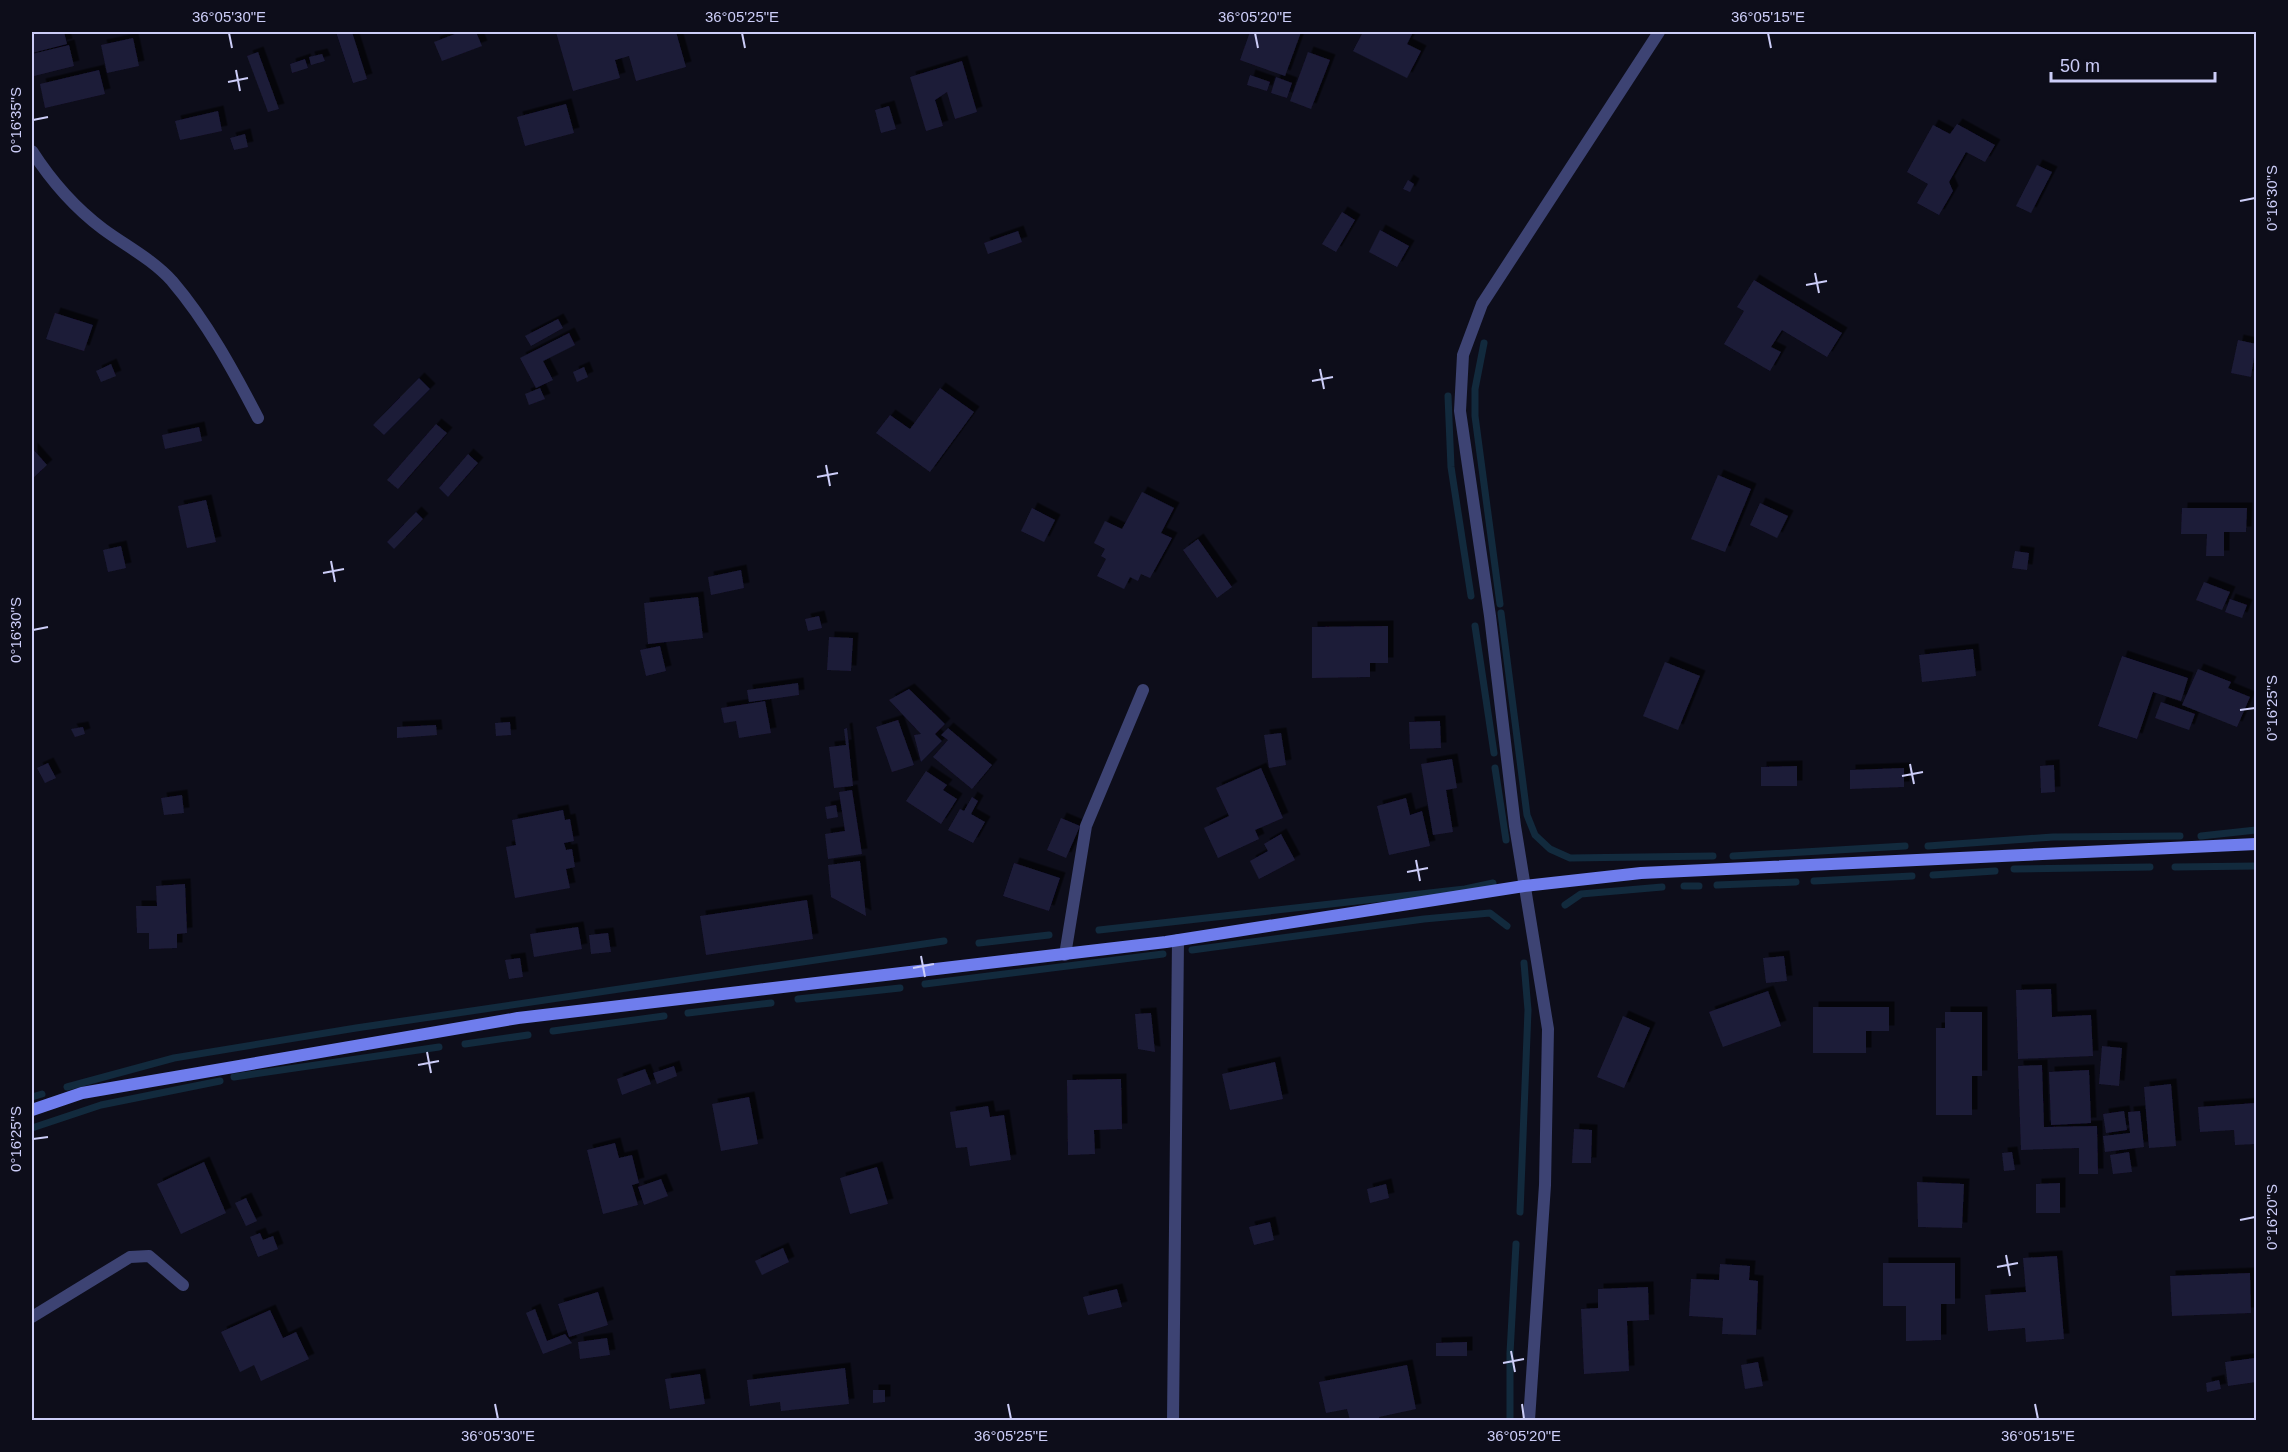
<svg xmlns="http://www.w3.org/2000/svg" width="2288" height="1452" font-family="Arial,sans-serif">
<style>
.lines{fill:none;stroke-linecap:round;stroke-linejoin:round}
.stream{stroke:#122a3d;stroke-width:7}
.building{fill:#1d1b38;filter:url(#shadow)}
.street{stroke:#3d4373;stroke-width:12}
.secondary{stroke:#6f7ded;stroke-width:12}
.ticks{fill:none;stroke:#cccdf8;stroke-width:2}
.neatline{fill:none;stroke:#cccdf8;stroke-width:2}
.ticks-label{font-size:15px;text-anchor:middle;fill:#cccdf8}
</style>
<defs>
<filter id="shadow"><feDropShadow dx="5.5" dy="-5.5" stdDeviation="0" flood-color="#0009"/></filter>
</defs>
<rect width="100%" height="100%" fill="#0d0d1a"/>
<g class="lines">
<!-- stream -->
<g class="stream">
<polyline points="1484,343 1475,389 1475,416 1500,604"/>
<polyline points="1448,396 1451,467 1471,596"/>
<polyline points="1501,613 1527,815 1535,835 1550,849 1570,858 1713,856"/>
<polyline points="1475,626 1494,753"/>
<polyline points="1495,768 1506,840"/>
<polyline points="2201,836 2256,830"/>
<polyline points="1928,846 2053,837 2180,836"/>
<polyline points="1733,856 1905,846"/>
<polyline points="2175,867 2256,866"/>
<polyline points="2014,869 2150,867"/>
<polyline points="1933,875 1995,871"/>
<polyline points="1814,881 1912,876"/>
<polyline points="1717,885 1796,882"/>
<polyline points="1684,886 1699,886"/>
<polyline points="1565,905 1581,894 1662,887"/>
<polyline points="1099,930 1465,889 1493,883"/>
<polyline points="979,943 1049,935"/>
<polyline points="1192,950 1424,919 1490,913 1507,926"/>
<polyline points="925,984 1163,954"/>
<polyline points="798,999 900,988"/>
<polyline points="688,1013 771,1003"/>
<polyline points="553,1031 664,1016"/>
<polyline points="465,1044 528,1035"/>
<polyline points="234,1077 439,1047"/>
<polyline points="67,1087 174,1058 356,1028 944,941"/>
<polyline points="32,1097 42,1094"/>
<polyline points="32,1128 101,1105 220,1081"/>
<polyline points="1520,1212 1528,1010 1524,963"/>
<polyline points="1510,1420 1510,1353 1516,1244"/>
</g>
</g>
<!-- building -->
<g class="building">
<polygon points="64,32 67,44 32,53 32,33"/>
<polygon points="336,32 352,32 367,79 353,83"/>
<polygon points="460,32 476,32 482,46 442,61 434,42"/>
<polygon points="556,32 676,32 686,67 636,81 629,56 615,60 620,78 573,91"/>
<polygon points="1250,32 1301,32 1285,76 1240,60"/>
<polygon points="1363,32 1413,32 1407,44 1421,51 1407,78 1353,51"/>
<polygon points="133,38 139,66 107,73 101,45"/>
<polygon points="69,45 74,66 34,76 32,54"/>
<polygon points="258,52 279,109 268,112 247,56"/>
<polygon points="1308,52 1330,60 1311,109 1290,101"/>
<polygon points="322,54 325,61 311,65 309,57"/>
<polygon points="305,59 308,68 292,73 290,64"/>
<polygon points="962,61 977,112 955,119 947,92 935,100 943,126 926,131 910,77"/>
<polygon points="99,70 105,94 45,108 40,84"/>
<polygon points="1250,75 1270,82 1267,91 1247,85"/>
<polygon points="1276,77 1292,83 1287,98 1271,93"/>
<polygon points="566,104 574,133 525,146 517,117"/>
<polygon points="889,106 896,129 881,133 875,110"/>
<polygon points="218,111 222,131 180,140 175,121"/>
<polygon points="1957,124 1995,145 1985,162 1966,152 1949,182 1953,191 1939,215 1917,203 1928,184 1907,172 1933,125 1950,134"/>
<polygon points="245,134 248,147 234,150 230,138"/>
<polygon points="2037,165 2052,172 2031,213 2016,206"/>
<polygon points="1408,180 1414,184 1410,192 1403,189"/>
<polygon points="1342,212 1355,220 1336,252 1322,244"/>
<polygon points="1380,230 1409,246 1397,267 1369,252"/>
<polygon points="1018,231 1022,242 988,254 984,243"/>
<polygon points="1754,280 1842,333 1827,357 1782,330 1771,347 1781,352 1770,371 1724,344 1744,311 1737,307"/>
<polygon points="55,313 93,325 84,351 46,339"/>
<polygon points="558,319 563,328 531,346 525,336"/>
<polygon points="569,333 575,345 543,361 553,380 536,388 520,358"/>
<polygon points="2238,340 2256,344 2251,377 2231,373"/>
<polygon points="111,364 116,376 101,382 96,371"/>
<polygon points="584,367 588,377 577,382 573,372"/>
<polygon points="419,378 430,389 384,435 373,425"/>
<polygon points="540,388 545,399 529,405 525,394"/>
<polygon points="940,388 974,412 930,472 876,433 890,415 910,429"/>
<polygon points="436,424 447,433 398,489 387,480"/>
<polygon points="199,427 202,441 165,449 162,435"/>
<polygon points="32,448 47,465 32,479"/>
<polygon points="468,454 478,463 448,497 439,488"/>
<polygon points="1718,475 1751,489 1725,552 1691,539"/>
<polygon points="1142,492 1174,508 1161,533 1172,538 1150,578 1141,574 1138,581 1130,577 1124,589 1097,576 1106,559 1101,556 1105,549 1094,543 1105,521 1122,529"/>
<polygon points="206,500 216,542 187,548 178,506"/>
<polygon points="1760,503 1788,516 1777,538 1750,525"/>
<polygon points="1032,508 1055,520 1044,542 1021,531"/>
<polygon points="2182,508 2247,508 2246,532 2224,532 2224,556 2206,556 2207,534 2181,534"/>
<polygon points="416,512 423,519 394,549 387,542"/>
<polygon points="1198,539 1232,587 1217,598 1183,550"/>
<polygon points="121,546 126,568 108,572 103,550"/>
<polygon points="2015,551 2029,553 2027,570 2012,568"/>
<polygon points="741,570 744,588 711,595 708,577"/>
<polygon points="2204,582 2230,592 2222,610 2196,600"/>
<polygon points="698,597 703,638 648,644 644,603"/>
<polygon points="2230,599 2247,605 2242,618 2225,612"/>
<polygon points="819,616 822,628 808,631 805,619"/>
<polygon points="1388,626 1388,663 1370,663 1370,677 1312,678 1312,627"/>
<polygon points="829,637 853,638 851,671 827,670"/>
<polygon points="660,646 666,671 646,676 640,650"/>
<polygon points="1973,649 1976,676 1922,682 1919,655"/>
<polygon points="2122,656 2188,678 2181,701 2153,692 2137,739 2098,726"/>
<polygon points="1665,662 1700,676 1678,730 1643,716"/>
<polygon points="2198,669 2231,682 2228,688 2250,697 2237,727 2182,705"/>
<polygon points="798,683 799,695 749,702 747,690"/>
<polygon points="909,689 945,724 935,734 942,741 921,762 914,735 921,734 889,700"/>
<polygon points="765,701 771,733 739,738 736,721 724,723 721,708"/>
<polygon points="2161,702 2195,714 2189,730 2155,718"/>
<polygon points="898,720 914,765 892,772 876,727"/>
<polygon points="1440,721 1441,748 1410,749 1409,722"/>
<polygon points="510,722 511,735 496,736 495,723"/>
<polygon points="436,725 437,735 397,738 397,727"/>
<polygon points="83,727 85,734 75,737 71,729"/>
<polygon points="847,728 853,786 834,788 829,747 846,745 844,729"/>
<polygon points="948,728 992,765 972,789 933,757 948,740 941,735"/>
<polygon points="1281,733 1286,765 1269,768 1264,735"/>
<polygon points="1452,759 1457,788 1446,790 1453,832 1433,835 1421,764"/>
<polygon points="48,763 56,778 45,783 37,768"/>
<polygon points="2054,765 2055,792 2041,793 2040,766"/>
<polygon points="1797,766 1797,786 1761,786 1761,767"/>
<polygon points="1261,768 1283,818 1255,830 1259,839 1218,858 1204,828 1229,816 1216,788"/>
<polygon points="1904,768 1904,787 1850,789 1850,770"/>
<polygon points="926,771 947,785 943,790 957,799 941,824 906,801"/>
<polygon points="852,790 862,854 828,859 825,834 845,831 839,792"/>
<polygon points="182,795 184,813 164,815 161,798"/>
<polygon points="972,797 978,801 971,814 985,822 973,843 948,830 960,809 964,811"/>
<polygon points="1406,798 1410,815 1422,811 1430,846 1389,855 1377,806"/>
<polygon points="836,805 838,817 827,819 825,807"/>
<polygon points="563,810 565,820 570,819 574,841 564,843 566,850 572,849 575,867 566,869 570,888 515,898 506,847 516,845 512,820"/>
<polygon points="1061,818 1080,826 1066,858 1047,850"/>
<polygon points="1281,834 1295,860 1259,879 1250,861 1268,851 1264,844"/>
<polygon points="860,861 866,916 831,897 828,865"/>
<polygon points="1014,863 1060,878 1049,911 1003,896"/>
<polygon points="185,884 187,933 177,934 177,948 149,949 149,933 137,933 136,906 157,906 156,886"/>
<polygon points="807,900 813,939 706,955 700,916"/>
<polygon points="578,927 582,949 534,957 530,934"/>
<polygon points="608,933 611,952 591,954 589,935"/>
<polygon points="1784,956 1787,981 1766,983 1763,958"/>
<polygon points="520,958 523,977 509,979 505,960"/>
<polygon points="2051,989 2052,1017 2091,1015 2093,1056 2018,1059 2016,990"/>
<polygon points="1768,991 1781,1026 1723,1047 1709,1012"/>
<polygon points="1813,1007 1889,1007 1889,1031 1866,1031 1866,1053 1813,1053"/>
<polygon points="1945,1012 1982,1012 1982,1076 1972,1076 1972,1115 1936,1115 1936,1028 1945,1028"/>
<polygon points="1151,1013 1155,1052 1138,1049 1135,1014"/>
<polygon points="1623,1016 1650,1028 1624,1088 1597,1077"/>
<polygon points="2102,1046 2122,1048 2119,1086 2099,1084"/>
<polygon points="1275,1062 1283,1099 1230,1110 1222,1074"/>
<polygon points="2042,1065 2044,1127 2097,1126 2098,1174 2079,1174 2079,1148 2021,1150 2018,1066"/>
<polygon points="674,1066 677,1076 657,1084 653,1073"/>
<polygon points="645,1069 651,1084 622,1095 617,1079"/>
<polygon points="2089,1070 2091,1123 2051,1125 2049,1072"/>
<polygon points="1121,1079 1122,1129 1094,1130 1095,1154 1068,1155 1067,1080"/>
<polygon points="2171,1084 2176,1146 2149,1148 2144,1087"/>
<polygon points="749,1097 758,1144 721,1151 712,1104"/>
<polygon points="2256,1103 2256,1144 2235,1145 2234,1130 2200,1132 2198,1107"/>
<polygon points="988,1106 990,1117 1004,1115 1011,1160 970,1166 967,1147 956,1148 950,1112"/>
<polygon points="2124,1111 2127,1130 2106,1133 2103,1114"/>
<polygon points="2140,1111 2144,1147 2105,1152 2103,1136 2130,1133 2128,1112"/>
<polygon points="1574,1129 1592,1130 1591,1163 1572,1163"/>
<polygon points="615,1143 619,1158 632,1155 639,1183 632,1185 638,1205 603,1214 587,1150"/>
<polygon points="2012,1152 2015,1170 2004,1171 2002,1153"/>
<polygon points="2129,1152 2132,1172 2113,1174 2110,1155"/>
<polygon points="204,1162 226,1213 181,1234 157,1184"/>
<polygon points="877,1167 888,1204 850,1214 840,1178"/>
<polygon points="661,1179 668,1196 644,1205 638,1187"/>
<polygon points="1917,1182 1964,1184 1962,1228 1918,1227"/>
<polygon points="2060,1183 2060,1213 2036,1213 2036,1184"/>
<polygon points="1386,1184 1389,1198 1370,1203 1367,1189"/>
<polygon points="246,1198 257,1221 246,1226 235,1203"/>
<polygon points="1270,1222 1274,1240 1254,1245 1249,1227"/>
<polygon points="260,1233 263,1240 273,1236 278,1249 258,1257 250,1237"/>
<polygon points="783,1248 789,1262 762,1275 755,1261"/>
<polygon points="2057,1256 2064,1339 2026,1342 2025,1328 1988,1331 1985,1295 2026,1292 2023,1258"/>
<polygon points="1883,1263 1955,1263 1955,1304 1941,1304 1941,1340 1906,1341 1906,1306 1883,1306"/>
<polygon points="1720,1264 1750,1266 1749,1280 1758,1281 1756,1335 1722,1334 1723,1318 1689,1316 1691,1279 1719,1280"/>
<polygon points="2250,1273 2251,1313 2172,1316 2170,1276"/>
<polygon points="1648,1287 1649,1320 1627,1321 1629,1371 1584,1374 1581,1309 1598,1308 1598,1289"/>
<polygon points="1117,1289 1122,1307 1088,1315 1083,1297"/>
<polygon points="598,1292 608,1325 569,1337 558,1304"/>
<polygon points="535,1309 547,1341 565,1334 572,1343 543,1354 526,1313"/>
<polygon points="270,1310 283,1338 296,1332 309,1359 261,1381 254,1365 240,1372 221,1332"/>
<polygon points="607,1338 610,1355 580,1359 578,1342"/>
<polygon points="1467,1342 1467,1356 1436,1356 1436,1343"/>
<polygon points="2255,1358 2256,1382 2228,1386 2225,1362"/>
<polygon points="1758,1362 1763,1386 1745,1389 1741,1365"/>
<polygon points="1407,1365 1416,1409 1379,1417 1379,1420 1350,1420 1347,1409 1326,1413 1319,1382"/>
<polygon points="845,1368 849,1404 781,1411 780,1402 750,1406 747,1380"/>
<polygon points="700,1374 705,1404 670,1409 665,1379"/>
<polygon points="2219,1380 2221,1389 2207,1392 2206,1383"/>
<polygon points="873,1390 885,1390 885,1402 873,1403"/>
</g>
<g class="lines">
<!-- street -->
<g class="street">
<path d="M 32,151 C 50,179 75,208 103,229 C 126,246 152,259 172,281 C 207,322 233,370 258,418"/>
<polyline points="1065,955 1086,826 1143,690"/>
<polyline points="32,1317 130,1257 149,1256 183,1285"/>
<polyline points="1173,1420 1178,940"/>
<polyline points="1529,1420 1545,1185 1548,1029 1515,826 1490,616 1460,411 1463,355 1482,304 1659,32"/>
</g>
<!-- secondary -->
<polyline class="secondary" points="32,1110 82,1093 518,1018 1166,942 1524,886 1641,873 2256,844"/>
</g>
<!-- ticks -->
<path class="ticks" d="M 229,33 L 232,48M 742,33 L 745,48M 1255,33 L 1258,48M 1768,33 L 1771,48M 236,70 L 240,91M 228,82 L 248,78M 33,120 L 48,117M 2240,201 L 2255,198M 1815,273 L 1819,293M 1806,285 L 1827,281M 1320,369 L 1324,389M 1312,381 L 1333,377M 826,465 L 830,486M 817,477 L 838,473M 331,561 L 335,582M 323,573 L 344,569M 33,630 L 48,627M 2240,710 L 2255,708M 1910,764 L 1914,784M 1902,776 L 1923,772M 1416,860 L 1420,881M 1407,872 L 1428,868M 921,956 L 925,977M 913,968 L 934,964M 427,1052 L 431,1073M 418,1065 L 439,1061M 33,1139 L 48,1137M 2240,1220 L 2255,1217M 2006,1255 L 2010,1276M 1997,1267 L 2018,1263M 1511,1351 L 1515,1372M 1503,1363 L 1524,1359M 495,1404 L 498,1419M 1008,1404 L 1011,1419M 1522,1404 L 1524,1419M 2035,1404 L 2038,1419"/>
<!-- border -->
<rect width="2288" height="1452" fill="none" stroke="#0d0d1a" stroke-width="66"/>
<!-- scale -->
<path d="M2051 72v9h164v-9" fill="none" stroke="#cccdf8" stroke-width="3"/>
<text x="2060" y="72" font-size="18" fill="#cccdf8" stroke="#0d0d1a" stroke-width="4.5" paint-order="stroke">50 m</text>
<rect x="33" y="33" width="2222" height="1386" class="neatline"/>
<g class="ticks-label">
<text x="229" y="22">36°05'30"E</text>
<text x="742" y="22">36°05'25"E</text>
<text x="1255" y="22">36°05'20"E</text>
<text x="1768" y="22">36°05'15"E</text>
<text transform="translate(16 120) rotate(-90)" y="5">0°16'35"S</text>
<text transform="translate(2272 198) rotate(-90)" y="5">0°16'30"S</text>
<text transform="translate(16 630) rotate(-90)" y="5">0°16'30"S</text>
<text transform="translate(2272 708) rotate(-90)" y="5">0°16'25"S</text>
<text transform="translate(16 1139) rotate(-90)" y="5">0°16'25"S</text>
<text transform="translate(2272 1217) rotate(-90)" y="5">0°16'20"S</text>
<text x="498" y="1441">36°05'30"E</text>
<text x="1011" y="1441">36°05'25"E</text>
<text x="1524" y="1441">36°05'20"E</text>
<text x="2038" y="1441">36°05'15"E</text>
</g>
</svg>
